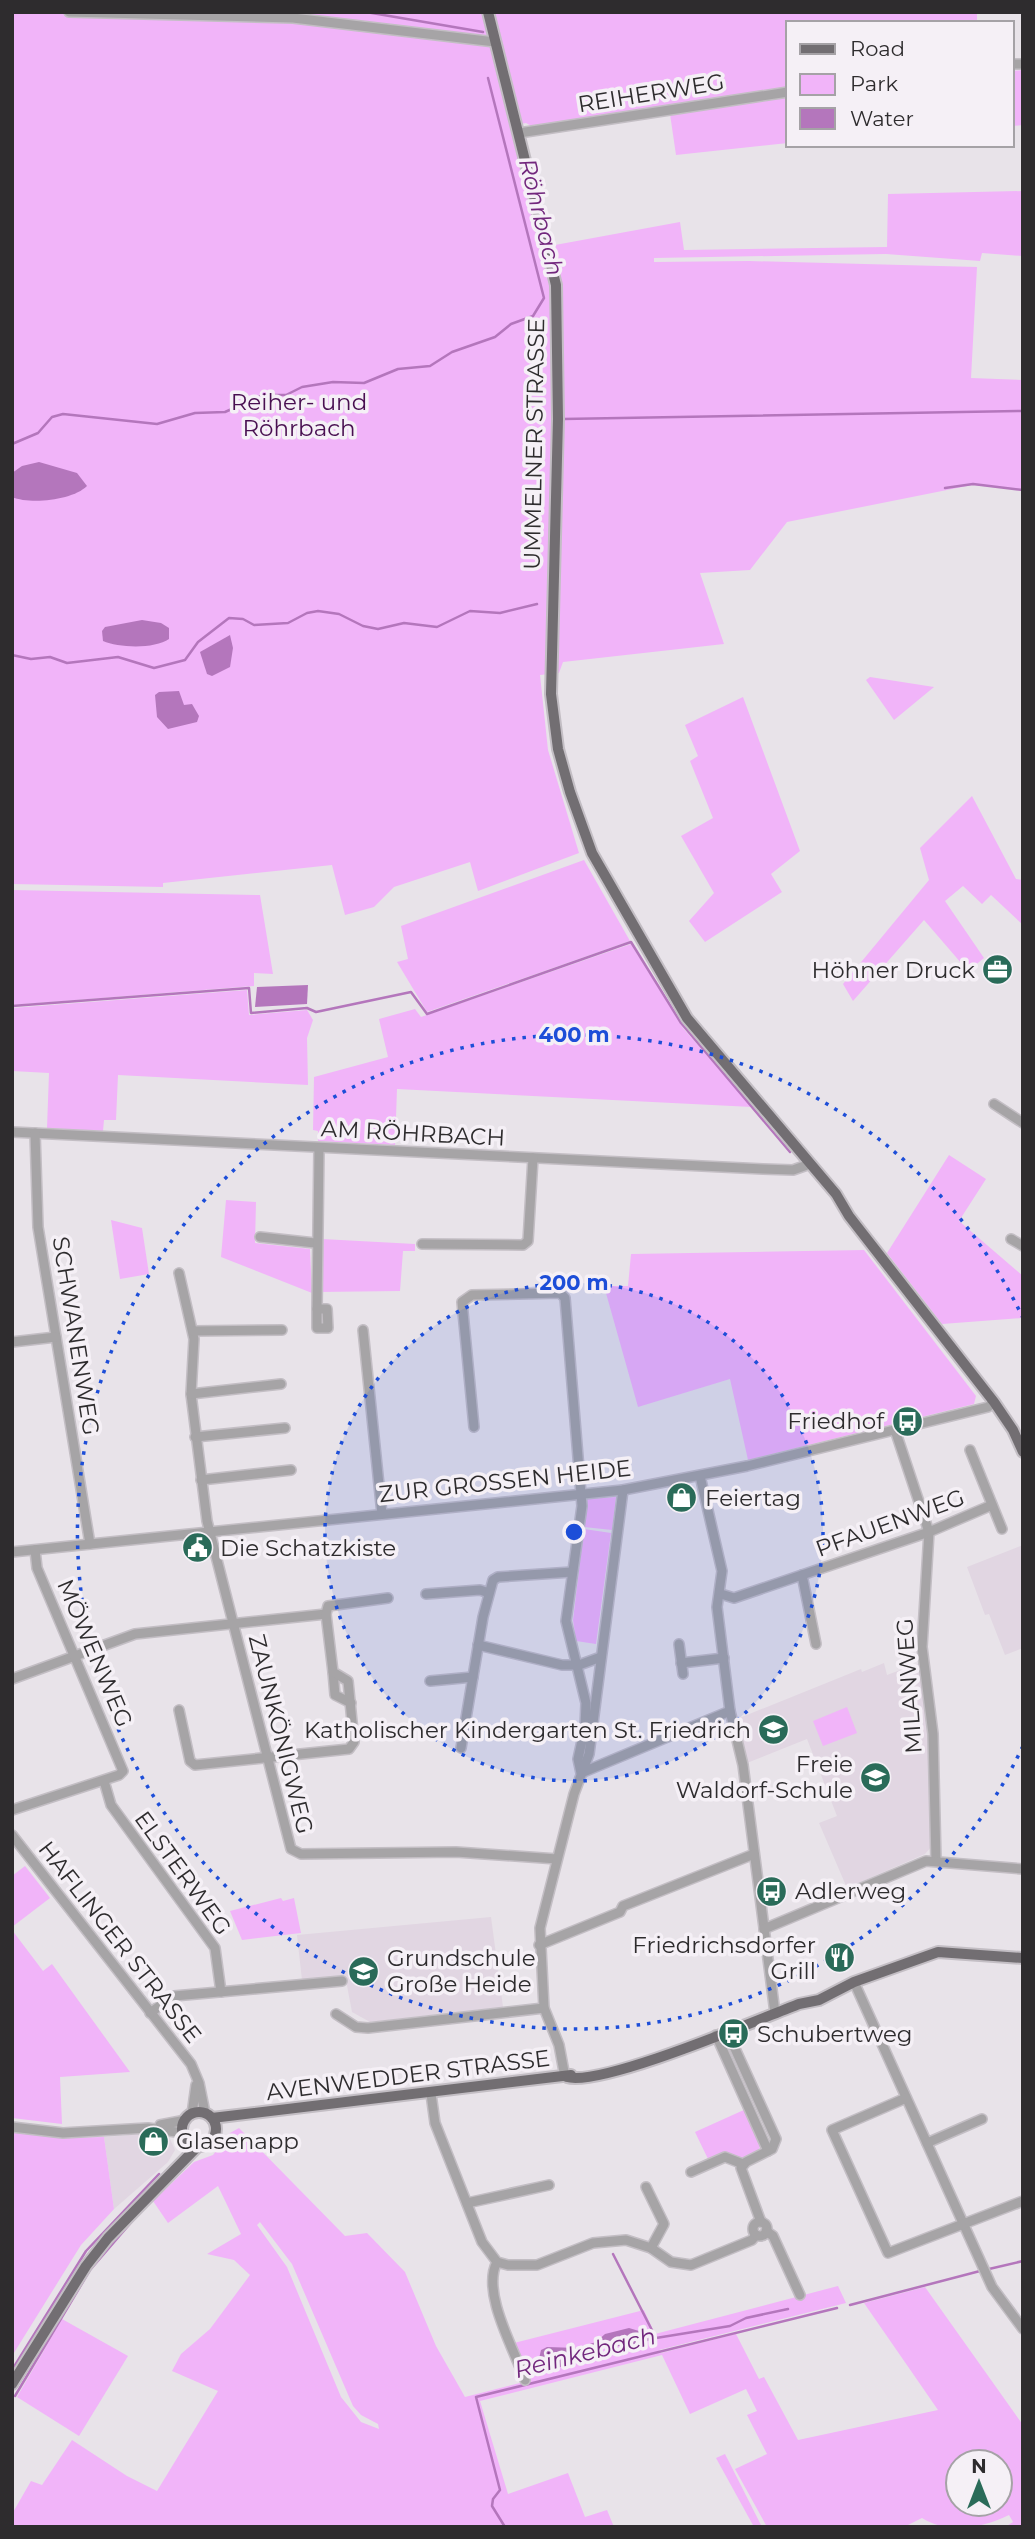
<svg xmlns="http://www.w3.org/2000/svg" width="1035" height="2539" font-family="Montserrat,sans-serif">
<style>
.built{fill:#e1d6e2}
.green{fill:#f1b4f9;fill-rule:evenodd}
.water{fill:#b476bc}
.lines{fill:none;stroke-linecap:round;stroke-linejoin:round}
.stream{stroke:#b476bc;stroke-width:2.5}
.minor-casing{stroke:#c3bec4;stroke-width:12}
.major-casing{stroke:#c3bec4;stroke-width:14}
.minor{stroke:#a6a4a6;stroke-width:9}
.major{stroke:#726e72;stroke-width:10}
.ring{fill:none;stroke:#1d4ed8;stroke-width:3.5;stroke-dasharray:3.5 7}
.labels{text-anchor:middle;stroke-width:7;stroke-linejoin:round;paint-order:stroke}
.street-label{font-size:23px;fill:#2e2c2e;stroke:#f5f0f6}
.park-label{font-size:23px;fill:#490f51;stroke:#f5f0f6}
.poi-label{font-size:23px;fill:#2e2c2e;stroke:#f5f0f6;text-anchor:start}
.water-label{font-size:24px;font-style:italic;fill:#72277d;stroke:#f5f0f6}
.centre{fill:#1d4ed8;stroke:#f5f0f6;stroke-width:3.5}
.ring-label{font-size:21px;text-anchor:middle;font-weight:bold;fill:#1d4ed8;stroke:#f5f0f6;stroke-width:7;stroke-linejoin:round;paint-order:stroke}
</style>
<rect width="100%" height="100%" fill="#e8e3e9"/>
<!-- built -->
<g class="built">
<polygon points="1023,1545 1023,1648 1005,1655 989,1614 985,1615 967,1567"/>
<polygon points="884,1663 887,1675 919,1663 929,1735 932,1846 925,1854 847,1888 819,1823 837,1816 807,1739 747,1763 737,1719 861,1669 862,1672"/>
<polygon points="491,1917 503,2007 370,2022 352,2012 345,1975 302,1980 297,1935"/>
<polygon points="167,2132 175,2150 168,2162 114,2209 104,2137"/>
</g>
<!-- green -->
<g class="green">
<polygon points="12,12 977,12 977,23 788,23 788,87 533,127 526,123 511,126 544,265 558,264 555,245 680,222 684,250 887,247 888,194 1023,191 1023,256 982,253 980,261 886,254 654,258 654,262 749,261 977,267 971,378 1023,380 1023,490 972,485 787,522 750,570 700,573 724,644 563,662 559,673 540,675 548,750 579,853 478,891 470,862 394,887 374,907 345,915 332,865 163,883 163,887 12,884"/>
<polygon points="1023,70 1023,125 1012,126 1012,71"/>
<polygon points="788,96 788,143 676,155 670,114"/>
<polygon points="870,677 934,687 894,720 866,680"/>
<polygon points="743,697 800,851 771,874 782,892 705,942 689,921 714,893 681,836 713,818 690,761 698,756 685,725"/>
<polygon points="972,796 1016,879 1023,880 1023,925 991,895 982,904 963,886 945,901 984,958 968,971 924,920 853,1001 843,984 929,880 920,848"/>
<polygon points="584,860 630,941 427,1012 397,962 408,959 401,926"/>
<polygon points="12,890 260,895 273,974 254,973 254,986 12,1005"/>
<polygon points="631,944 683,1028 752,1107 397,1089 395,1145 318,1141 318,1131 313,1130 314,1077 388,1057 379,1019 415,1009 421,1017"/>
<polygon points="247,990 249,1015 307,1010 313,1020 307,1038 308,1085 118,1075 116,1120 104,1120 103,1131 47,1128 49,1073 12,1071 12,1008"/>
<polygon points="949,1155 986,1179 959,1221 1023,1276 1023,1318 942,1324 887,1253"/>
<polygon points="226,1200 256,1202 255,1243 310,1249 312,1293 221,1257"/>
<polygon points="111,1220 142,1228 149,1274 120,1279"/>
<polygon points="319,1236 322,1239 415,1244 415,1251 403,1251 400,1291 319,1292"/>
<polygon points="864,1250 976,1396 974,1404 748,1460 730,1379 638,1407 604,1286 628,1286 631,1254"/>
<polygon points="616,1497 612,1530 584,1527 587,1499"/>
<polygon points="584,1529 611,1533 596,1644 576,1641 573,1620"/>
<polygon points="847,1707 857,1733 823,1746 813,1721"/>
<polygon points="25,1866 50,1898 12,1927 12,1876"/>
<polygon points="281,1898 283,1901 294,1898 301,1933 242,1940 230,1911"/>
<polygon points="12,1930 43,1971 52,1964 130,2072 60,2077 62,2124 12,2118"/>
<polygon points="746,2109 761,2142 759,2150 740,2159 728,2153 709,2161 695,2132"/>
<path d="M 239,2128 L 345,2236 L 367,2233 L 405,2272 L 436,2346 L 465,2397 L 528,2381 L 514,2343 L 644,2310 L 655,2334 L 838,2286 L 846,2303 L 659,2350 L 661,2353 L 736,2334 L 759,2379 L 764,2377 L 798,2440 L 938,2410 L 864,2303 L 925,2287 L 1023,2425 L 1023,2527 L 1005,2527 L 1013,2522 L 1009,2515 C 982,2528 949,2535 922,2518 L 904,2527 L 767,2527 L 735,2469 L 767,2454 L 747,2415 L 757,2411 L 746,2389 L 690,2414 L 662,2355 L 480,2401 L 508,2494 L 568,2473 L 585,2517 L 607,2510 L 614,2527 L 12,2527 L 12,2514 L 31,2481 L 42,2485 L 72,2440 L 127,2476 L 157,2491 L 218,2391 L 172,2371 L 181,2354 L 210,2329 L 250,2275 L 234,2260 L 207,2254 L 241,2234 L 218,2186 L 168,2223 L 153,2201 L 194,2162 L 213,2155 L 230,2133 ZM 260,2222 L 292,2264 L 353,2406 L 361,2415 L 378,2424 L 379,2429 L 361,2422 L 341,2397 L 287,2267 L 257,2225 ZM 958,2462 L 1000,2462 L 1000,2504 L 958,2504 Z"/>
<polygon points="12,2132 61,2138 104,2137 114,2209 81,2245 12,2356"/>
<polygon points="62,2319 128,2356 79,2436 17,2397"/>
<polygon points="725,2454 762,2527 754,2527 716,2458"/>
</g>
<!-- water -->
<g class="water">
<path d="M 39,462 L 77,473 L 87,486 C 73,500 31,505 12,497 L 12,473 L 22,466 Z"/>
<path d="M 142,620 L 161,623 L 169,628 L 169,639 C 155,649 119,648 103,641 L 102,631 L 105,627 Z"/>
<polygon points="230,635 233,648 230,667 212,676 207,674 200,652"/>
<polygon points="179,691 184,705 192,704 199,716 197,722 168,729 157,717 155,695 159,692"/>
<polygon points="308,985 307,1004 255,1007 257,987"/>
<path d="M 629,2328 L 639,2331 L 643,2337 L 651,2335 L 653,2338 C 634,2351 608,2342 588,2351 C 574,2358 565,2367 549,2371 L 538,2363 L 541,2350 L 547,2347 L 577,2348 L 596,2342 L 605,2334 Z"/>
</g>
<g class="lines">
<!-- stream -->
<g class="stream">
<polyline points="366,12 483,32"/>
<polyline points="563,419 1023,411"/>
<polyline points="12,444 38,433 52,417 63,414 157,424 195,413 225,412 263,395 286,395 302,387 333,382 364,383 398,369 430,366 452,352 495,337 511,324 533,316 544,298 488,78"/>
<polyline points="945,488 973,484 1023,490"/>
<polyline points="12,655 31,659 50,657 67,663 118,657 154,668 185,660 198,642 229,618 243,619 254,625 288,623 307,613 318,611 339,614 363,626 378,629 404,623 437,627 470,611 500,613 537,604"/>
<polyline points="12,1006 249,988 251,1013 307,1008 316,1012 411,992 427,1014 631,942 681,1023 790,1152"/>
<polyline points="175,2177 190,2162"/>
<polyline points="613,2254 656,2338 730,2326 746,2318 788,2309"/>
<polyline points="989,2269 1023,2261"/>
<polyline points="850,2305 980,2271"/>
<polyline points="12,2370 86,2251 159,2174"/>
<polyline points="15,2396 90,2270 134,2219"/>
<polyline points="505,2527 492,2506 493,2499 500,2490 476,2397 837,2308"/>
</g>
<defs>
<g id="minor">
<polyline points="69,12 293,18 495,42"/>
<polyline points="1012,64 1023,64"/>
<polyline points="519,133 788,92"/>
<polyline points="994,1104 1023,1123"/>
<polyline points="12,1132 763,1169 793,1170 810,1164"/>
<polyline points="35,1133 38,1227 90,1544"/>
<polyline points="260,1237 315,1243"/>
<polyline points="1011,1239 1023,1246"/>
<polyline points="422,1244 523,1245 528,1241 533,1158"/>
<polyline points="179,1273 194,1339 191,1394 207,1521 291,1849 301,1854 456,1852 557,1859"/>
<polyline points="317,1309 319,1148"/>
<polygon points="317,1309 327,1309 328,1328 317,1328"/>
<polyline points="363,1330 382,1514"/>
<polyline points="193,1331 282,1330"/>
<polyline points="12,1342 56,1337"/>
<polyline points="191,1394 281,1384"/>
<polyline points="474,1427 462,1302 472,1295 560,1293 565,1298 582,1506 566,1621 586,1703 585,1727 578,1759 581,1773 730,1711"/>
<polyline points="895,1430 929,1532 922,1647 933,1734 936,1861"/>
<polyline points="195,1437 285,1428"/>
<polyline points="970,1450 1002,1529"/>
<polyline points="700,1476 722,1571 717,1607 730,1711 743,1765 775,2013"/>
<polyline points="201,1480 291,1470"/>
<polyline points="12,1552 623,1490 747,1466 988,1407 994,1402"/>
<polyline points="802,1575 816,1644"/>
<polyline points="426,1594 480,1590 489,1593"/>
<polyline points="721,1594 734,1598 929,1532 992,1505"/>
<polyline points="679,1644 683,1674"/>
<polyline points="478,1645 562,1665 579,1665 601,1657"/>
<polyline points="681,1663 724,1658"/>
<polyline points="333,1672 335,1695 351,1703"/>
<polyline points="12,1679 135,1634 326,1614"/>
<polyline points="430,1681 473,1677"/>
<polyline points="179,1710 190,1761 195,1765 349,1749 354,1742 348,1681 333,1672 326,1614 328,1606 388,1598"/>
<polyline points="461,1748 483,1617 493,1580 498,1577 572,1572"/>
<polyline points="104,1781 111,1805 215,1948 221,1992"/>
<polyline points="12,1810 119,1775 123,1771 37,1568 35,1550"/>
<polyline points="12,1835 191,2064 199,2083 205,2113"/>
<polyline points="764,1929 926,1861 1023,1869"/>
<polyline points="539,1945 620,1912 623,1906 754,1854"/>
<polyline points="854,1982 992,2287 1023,2329"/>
<polyline points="150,2013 174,1996 342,1981"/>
<polyline points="336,2014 356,2027 368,2028 544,2008"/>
<polyline points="727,2031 776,2139 772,2149 746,2162 741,2168 761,2222"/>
<polyline points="716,2035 768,2151"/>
<polyline points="565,2077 559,2045 544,2008 540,1928 574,1794 589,1754 623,1490"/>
<polyline points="431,2094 435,2123 482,2242 497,2262 508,2265 537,2265 593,2243 626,2240 651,2248 671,2262 691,2265 752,2240 756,2235"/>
<polyline points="906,2098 832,2130 888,2253 1023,2201"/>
<polyline points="192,2114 196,2085"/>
<polyline points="160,2125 186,2120"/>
<polyline points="12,2127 63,2133 148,2128 183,2133"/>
<polyline points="927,2143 982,2119"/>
<polyline points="691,2172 725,2157 743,2164"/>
<polyline points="646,2187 664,2224 651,2248"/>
<polyline points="467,2203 549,2185"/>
<circle cx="760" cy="2229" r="7"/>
<polyline points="766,2231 773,2236 800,2295"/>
<path d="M 497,2262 C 481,2292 514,2349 525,2380"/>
</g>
<g id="major">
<polyline points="488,12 556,285 558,419 551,694 558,749 570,792 592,853 687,1018 836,1194 849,1216 994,1402 1013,1430 1023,1452"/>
<path d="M 567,2077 C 601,2087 757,2020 799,2004 L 819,2000 L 854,1982 L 938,1952 L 1023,1958"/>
<circle cx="199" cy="2129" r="17"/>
<polyline points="212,2118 571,2075"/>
<polyline points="12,2384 86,2266 108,2238 198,2146"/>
</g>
</defs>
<!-- minor casing -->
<use href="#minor" class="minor-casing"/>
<!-- major casing -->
<use href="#major" class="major-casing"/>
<!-- minor -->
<use href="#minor" class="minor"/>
<!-- major -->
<use href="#major" class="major"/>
</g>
<!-- distance rings -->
<circle cx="574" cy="1532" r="249" fill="#1d4ed8" fill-opacity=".12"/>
<g class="ring">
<circle cx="574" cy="1532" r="249"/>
<path d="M1023 1746A497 497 0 1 1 1023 1318"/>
</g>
<!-- icons -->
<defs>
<symbol id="office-disc" viewBox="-11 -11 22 22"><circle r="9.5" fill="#2a6b59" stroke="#f5f0f6"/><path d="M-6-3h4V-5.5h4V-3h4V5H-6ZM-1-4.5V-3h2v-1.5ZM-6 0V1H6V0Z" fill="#fff"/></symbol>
<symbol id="bus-disc" viewBox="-11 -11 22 22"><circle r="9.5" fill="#2a6b59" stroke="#f5f0f6"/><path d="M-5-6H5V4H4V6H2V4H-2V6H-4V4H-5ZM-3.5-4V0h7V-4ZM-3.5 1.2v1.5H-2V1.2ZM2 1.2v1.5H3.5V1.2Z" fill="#fff"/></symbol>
<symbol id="shop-disc" viewBox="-11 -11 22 22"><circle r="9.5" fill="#2a6b59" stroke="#f5f0f6"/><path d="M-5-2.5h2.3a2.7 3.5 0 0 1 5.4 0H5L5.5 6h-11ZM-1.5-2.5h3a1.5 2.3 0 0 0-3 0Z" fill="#fff"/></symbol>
<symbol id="civic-disc" viewBox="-11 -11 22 22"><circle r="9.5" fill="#2a6b59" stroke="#f5f0f6"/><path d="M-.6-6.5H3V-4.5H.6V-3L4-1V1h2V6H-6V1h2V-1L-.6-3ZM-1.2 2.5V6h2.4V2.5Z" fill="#fff"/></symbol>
<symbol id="school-disc" viewBox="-11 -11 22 22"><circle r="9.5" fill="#2a6b59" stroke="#f5f0f6"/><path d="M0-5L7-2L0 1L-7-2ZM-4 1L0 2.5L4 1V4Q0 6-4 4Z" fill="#fff"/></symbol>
<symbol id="restaurant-disc" viewBox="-11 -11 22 22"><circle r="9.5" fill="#2a6b59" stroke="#f5f0f6"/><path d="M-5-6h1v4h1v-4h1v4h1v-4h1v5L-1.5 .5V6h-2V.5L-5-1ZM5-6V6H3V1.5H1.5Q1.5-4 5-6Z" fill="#fff"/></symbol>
</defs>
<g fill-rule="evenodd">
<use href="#office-disc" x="980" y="952" width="35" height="35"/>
<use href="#bus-disc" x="890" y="1404" width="35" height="35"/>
<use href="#shop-disc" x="664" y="1480" width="35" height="35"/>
<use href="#civic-disc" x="180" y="1530" width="35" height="35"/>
<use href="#school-disc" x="756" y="1712" width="35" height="35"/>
<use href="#school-disc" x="858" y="1760" width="35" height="35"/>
<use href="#bus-disc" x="754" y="1874" width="35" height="35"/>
<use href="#restaurant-disc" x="822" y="1940" width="35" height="35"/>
<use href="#school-disc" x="346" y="1954" width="35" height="35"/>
<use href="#bus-disc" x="716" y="2016" width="35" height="35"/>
<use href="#shop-disc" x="136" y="2124" width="35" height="35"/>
</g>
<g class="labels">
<!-- street labels -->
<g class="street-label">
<text transform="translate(651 93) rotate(-9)" y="8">REIHERWEG</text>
<text transform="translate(534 444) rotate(-89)" y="8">UMMELNER STRASSE</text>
<text transform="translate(413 1133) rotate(3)" y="8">AM RÖHRBACH</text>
<text transform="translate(76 1336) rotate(81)" y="8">SCHWANENWEG</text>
<text transform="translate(505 1481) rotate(-6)" y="8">ZUR GROSSEN HEIDE</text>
<text transform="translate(890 1523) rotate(-20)" y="8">PFAUENWEG</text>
<text transform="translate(95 1653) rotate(67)" y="8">MÖWENWEG</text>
<text transform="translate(909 1686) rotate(-94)" y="8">MILANWEG</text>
<text transform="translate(281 1734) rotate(76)" y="8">ZAUNKÖNIGWEG</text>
<text transform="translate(183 1873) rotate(54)" y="8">ELSTERWEG</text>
<text transform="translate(120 1942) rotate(52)" y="8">HAFLINGER STRASSE</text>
<text transform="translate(408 2075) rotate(-7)" y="8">AVENWEDDER STRASSE</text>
</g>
<!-- park labels -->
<g class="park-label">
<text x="299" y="410">Reiher- und<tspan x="299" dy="26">Röhrbach</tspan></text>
</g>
<!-- poi labels -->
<g class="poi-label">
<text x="975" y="978" text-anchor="end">Höhner Druck</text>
<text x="884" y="1429" text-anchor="end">Friedhof</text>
<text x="705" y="1506">Feiertag</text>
<text x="220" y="1556">Die Schatzkiste</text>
<text x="751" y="1738" text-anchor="end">Katholischer Kindergarten St. Friedrich</text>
<text x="853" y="1772" text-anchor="end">Freie<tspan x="853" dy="26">Waldorf-Schule</tspan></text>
<text x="795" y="1899">Adlerweg</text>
<text x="816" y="1953" text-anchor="end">Friedrichsdorfer<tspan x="816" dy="26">Grill</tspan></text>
<text x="387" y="1966">Grundschule<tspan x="387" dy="26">Große Heide</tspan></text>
<text x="757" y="2042">Schubertweg</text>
<text x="176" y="2149">Glasenapp</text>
</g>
<!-- water labels -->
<g class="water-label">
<text transform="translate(541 217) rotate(76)" y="8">Röhrbach</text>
<text transform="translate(585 2353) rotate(-14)" y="8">Reinkebach</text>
</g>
</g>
<circle cx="574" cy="1532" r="10" class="centre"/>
<g class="ring-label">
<text x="574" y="1042">400 m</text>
<text x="574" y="1290">200 m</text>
</g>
<!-- border -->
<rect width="1035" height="2539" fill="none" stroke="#2e2c2e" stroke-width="28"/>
<!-- legend -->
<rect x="786" y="21" width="228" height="126" fill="#f5f0f6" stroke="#a5a2a6" stroke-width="2"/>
<rect x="800" y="44" width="35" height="10" fill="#726e72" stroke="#a5a2a6" stroke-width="2"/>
<text x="850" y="56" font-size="21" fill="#2e2c2e">Road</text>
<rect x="800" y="74" width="35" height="21" fill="#f1b4f9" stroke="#a5a2a6" stroke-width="2"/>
<text x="850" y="91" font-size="21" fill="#2e2c2e">Park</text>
<rect x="800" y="108" width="35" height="21" fill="#b476bc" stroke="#a5a2a6" stroke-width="2"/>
<text x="850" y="126" font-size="21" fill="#2e2c2e">Water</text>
<!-- north arrow -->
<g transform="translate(979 2483)"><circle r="33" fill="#f5f0f6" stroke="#a5a2a6" stroke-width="2"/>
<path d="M0-5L12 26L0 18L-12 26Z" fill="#2a6b59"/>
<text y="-10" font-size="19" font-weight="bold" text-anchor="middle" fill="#2e2c2e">N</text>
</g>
</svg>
